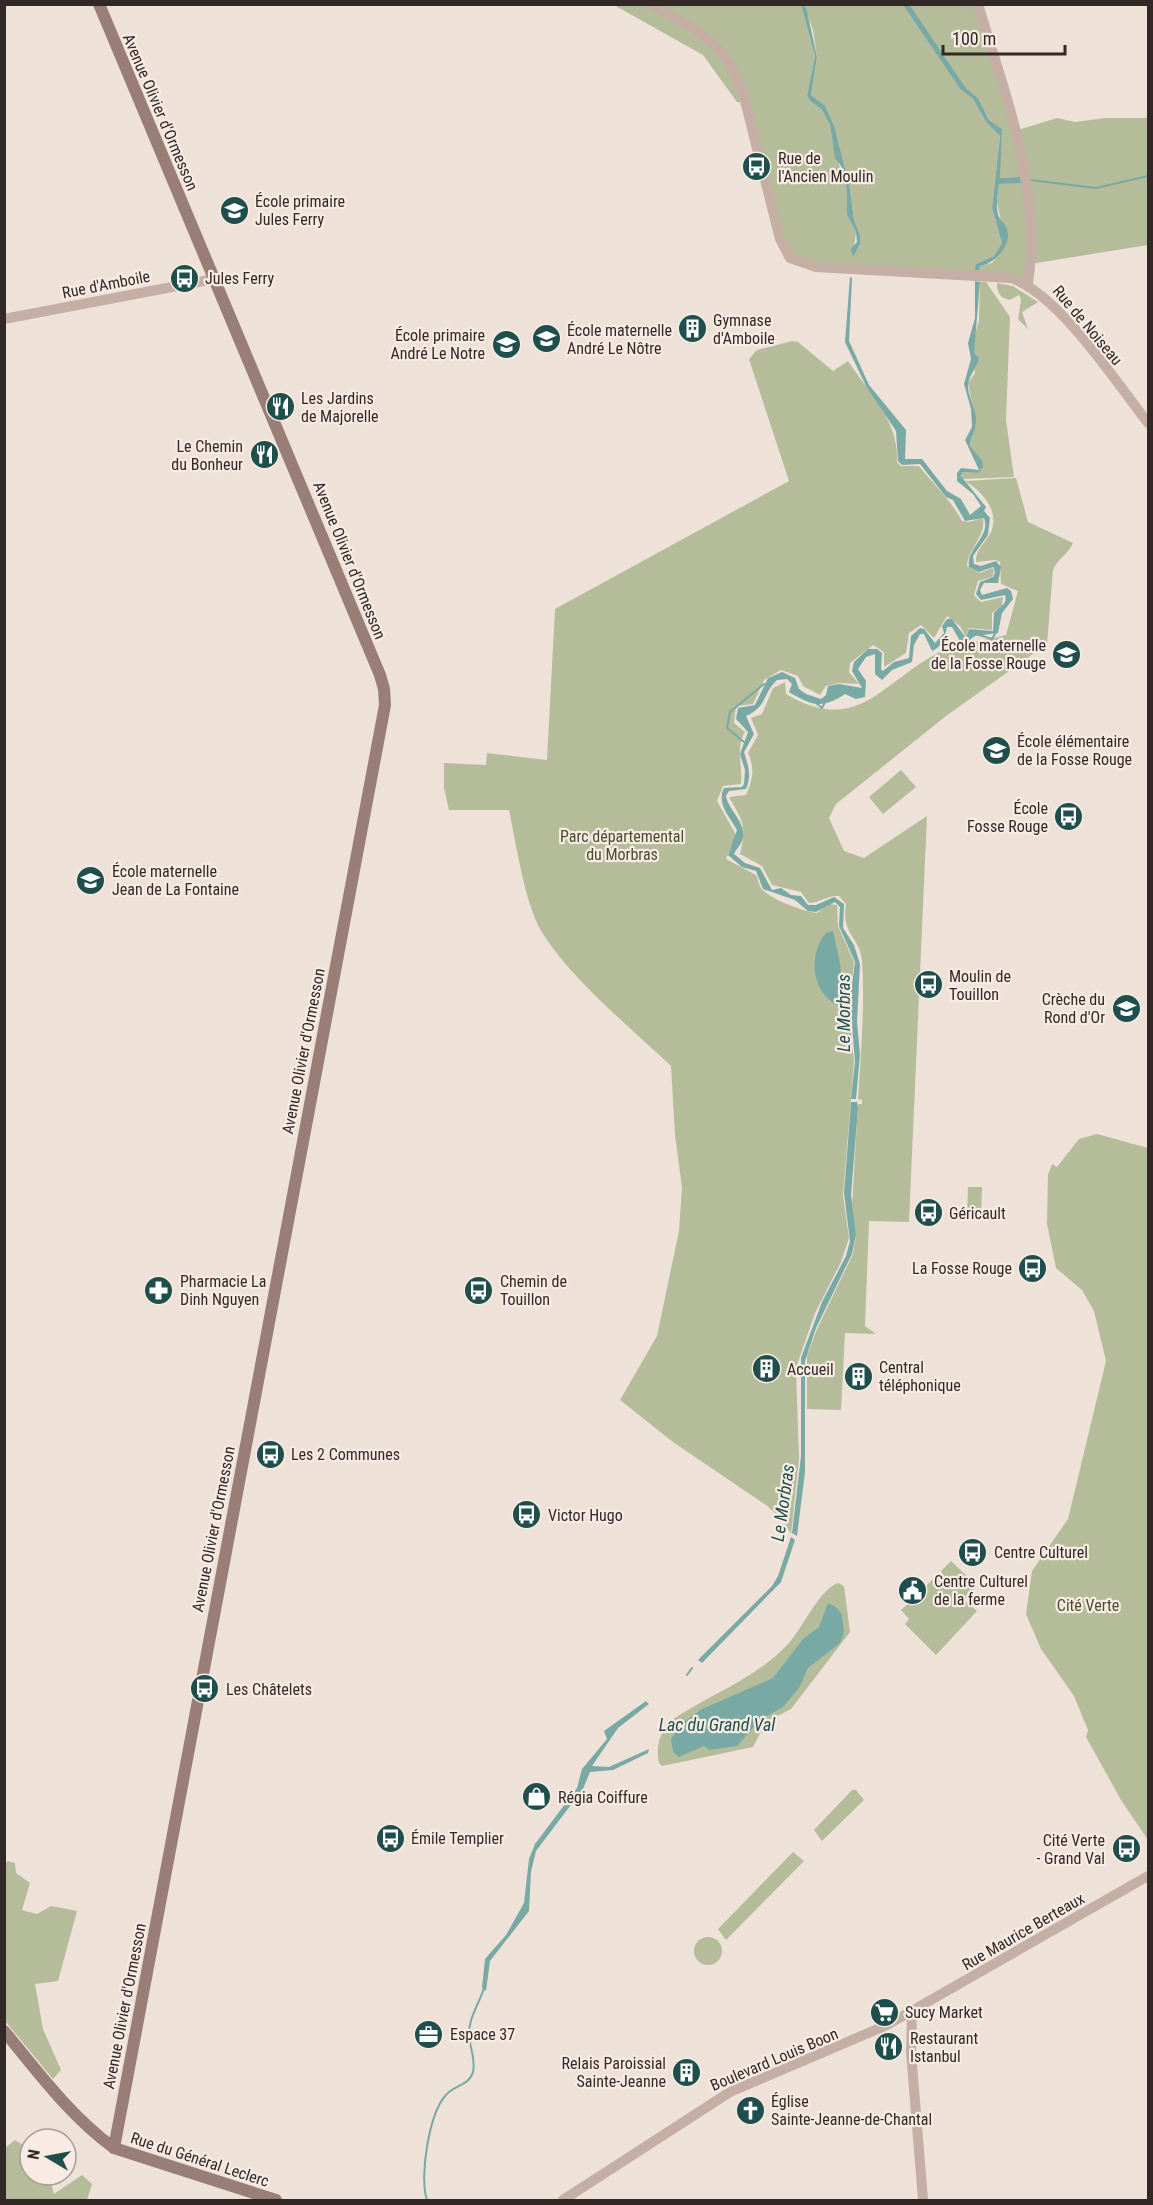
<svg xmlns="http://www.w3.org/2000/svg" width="1153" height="2205" font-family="'Roboto Condensed',sans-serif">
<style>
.green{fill:#b5bc9a}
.water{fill:#79a9a4}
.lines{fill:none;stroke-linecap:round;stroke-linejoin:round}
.stream{stroke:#79a9a4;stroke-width:2}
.tertiary{stroke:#c5afa5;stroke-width:10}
.secondary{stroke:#987e77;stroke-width:12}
.labels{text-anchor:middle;stroke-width:4.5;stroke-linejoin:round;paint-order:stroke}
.street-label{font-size:16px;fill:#322826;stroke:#f7ebe4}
.poi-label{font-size:16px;fill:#322826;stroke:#f7ebe4;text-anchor:start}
.park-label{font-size:16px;fill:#464e2c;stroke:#f7ebe4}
.water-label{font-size:18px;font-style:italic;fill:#1f4f4c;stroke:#f7ebe4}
</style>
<rect width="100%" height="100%" fill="#eee1d8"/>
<!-- green -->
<g class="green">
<polygon points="614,5 801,5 815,56 807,95 810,101 822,110 830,125 833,144 847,192 847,215 856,232 853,256 860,244 860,235 854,220 850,189 835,128 825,107 811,95 817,57 813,30 804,5 903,5 960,89 973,99 986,122 1000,136 992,208 1002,243 994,256 976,264 979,270 980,266 992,263 1006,245 997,202 999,184 1020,183 1020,177 999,178 1002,129 989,120 978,98 966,88 910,5 978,5 1018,130 1057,118 1075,122 1105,118 1148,118 1148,245 1030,264 1028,284 832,268 790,258 745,102 737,102 703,55"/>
<polygon points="980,282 986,282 1010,317 1006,420 1014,477 962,479 961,472 978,473 982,460 970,446 976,423 968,383 975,373 973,342 979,320"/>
<path d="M 997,283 L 1013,286 L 1038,302 L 1022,312 L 1028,329 L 1018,319 L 1021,299 L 1019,295 L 1010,300 C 1000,298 997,293 997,283 Z"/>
<path d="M 792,341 L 798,342 L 833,371 L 848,361 C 870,394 899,421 897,462 L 901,466 L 919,466 C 934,485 951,500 962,521 L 969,522 L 983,518 C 986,537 968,548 967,566 L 980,573 L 992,568 L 994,571 L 992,577 L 978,581 L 974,595 L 981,602 L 1003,597 L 1002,606 L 992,613 L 992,630 L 969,628 L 966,637 L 960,626 L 947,616 L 934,638 L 921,625 L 909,633 L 906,653 L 884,667 L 884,652 L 873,645 L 850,663 L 849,672 L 859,684 L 839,683 L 826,686 L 820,695 L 803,686 L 798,676 L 781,670 L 764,680 L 753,704 L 736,706 L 734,723 L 745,732 C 735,749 743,765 741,784 L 723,786 L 717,801 L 736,835 L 726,859 L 756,875 C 758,879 759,885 761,888 C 768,899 805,912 817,913 L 829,904 L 837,905 L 838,926 L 854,962 L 849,1009 L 854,1062 L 843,1195 L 849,1238 L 841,1262 L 815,1313 L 796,1368 L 799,1459 L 791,1534 L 782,1519 L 766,1505 L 673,1442 L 620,1400 L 657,1336 L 679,1231 L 682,1188 L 675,1135 L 671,1066 C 630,1027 573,981 543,934 C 525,906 516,843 509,810 L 449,810 L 444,788 L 444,763 L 486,765 L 487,753 L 547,760 L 555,609 L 789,481 L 749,359 L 757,350 Z"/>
<path d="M 1016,478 L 1028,522 L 1073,543 C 1068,555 1058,558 1053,570 L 1047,644 L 946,716 L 836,804 L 829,818 L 844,851 L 864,858 L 927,816 L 909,1222 L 869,1221 L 865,1326 L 876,1334 L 845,1333 L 841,1410 L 807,1409 L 807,1356 L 817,1329 L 853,1254 L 856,1236 L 852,1205 L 858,1104 L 862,1104 L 862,1100 L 858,1099 C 861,1053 865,1005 862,960 C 860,937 841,935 846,904 L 839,896 C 827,895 820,903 809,903 L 801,892 L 772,885 L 762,866 L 740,854 C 747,827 743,821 729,797 L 746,795 C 753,779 755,768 748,753 L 758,735 L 751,718 L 762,714 L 773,688 L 785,682 L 786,694 C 857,736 880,684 936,654 C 955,643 985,641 1006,635 L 1018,591 L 1001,584 L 1000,562 L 995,560 L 976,562 C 975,550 986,542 991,532 C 1000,511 982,491 965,481 Z"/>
<polygon points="901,770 916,787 883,814 869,797"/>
<polygon points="1097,1134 1148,1148 1148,1840 1121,1800 1086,1737 1088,1730 1074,1696 1041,1649 1026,1614 1032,1571 1068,1519 1106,1361 1094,1311 1082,1290 1056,1268 1047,1224 1048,1175 1052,1164 1057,1167 1079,1139"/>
<polygon points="968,1187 982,1187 981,1218 967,1218"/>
<polygon points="951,1561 977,1586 964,1600 977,1611 936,1655 905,1624 909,1619 901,1610 912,1600 915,1602 919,1598 917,1595 935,1577 938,1579 943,1575 941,1571"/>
<path d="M 838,1583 L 844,1586 L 850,1632 L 791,1709 L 766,1722 L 753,1747 L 662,1766 L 659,1763 C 656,1748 659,1734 669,1722 C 709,1694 755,1680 789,1643 C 803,1627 820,1589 838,1583 Z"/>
<polygon points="852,1790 856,1790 864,1800 822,1841 814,1830"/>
<polygon points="793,1852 804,1861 726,1940 718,1929"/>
<polygon points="8,1861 15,1863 16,1873 30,1883 22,1910 37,1914 51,1906 77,1911 58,1981 35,1984 43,2029 61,2070 53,2079 5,2021 4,1865"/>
<circle cx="708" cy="1951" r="14"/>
<polygon points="15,2140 30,2149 30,2175 49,2175 54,2194 82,2175 92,2184 87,2200 5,2200 5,2148"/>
</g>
<!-- water -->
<g class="water">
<polygon points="801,5 804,5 807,11 817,57 811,95 825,106 835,128 850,189 854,220 860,235 860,244 853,257 851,249 857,242 856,232 847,215 847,192 841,166 835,158 830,125 822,110 810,101 807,95 815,56"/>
<path d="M 903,5 L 910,5 L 966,88 L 978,98 L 989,120 L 1002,129 L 1000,178 L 1020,177 L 1021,183 L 999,184 C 998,195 995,207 999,217 C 1001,221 1006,225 1007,229 C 1013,245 994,264 980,266 L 979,270 L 975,270 L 976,264 L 994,256 L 1002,243 L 992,208 L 1000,136 L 986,122 L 973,99 L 960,89 Z"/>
<path d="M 850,277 L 852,278 L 849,341 L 869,385 L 906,430 L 905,459 L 922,459 L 947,491 L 961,499 L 970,515 L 981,506 L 973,494 L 957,481 L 957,473 L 961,468 L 979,470 L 965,440 L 972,427 L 971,409 L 964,384 L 971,359 L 968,343 L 975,318 L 975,281 L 980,282 L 974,353 L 979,358 C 977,368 969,375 968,385 C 967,392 975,408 976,418 C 977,429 971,436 970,446 L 982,460 L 983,467 L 978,473 L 962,472 L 961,476 L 986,507 L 984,511 L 990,518 L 988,535 L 973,556 L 974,564 L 981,566 L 996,561 L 1001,567 L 998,583 L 984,583 L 980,590 L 982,595 L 1007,588 L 1011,591 L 1013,599 L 1002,613 L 998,633 L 975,636 L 967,642 L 960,641 L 952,627 L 947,627 C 945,637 942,647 932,651 L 924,634 L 920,634 L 914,645 L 912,662 L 892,670 L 882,680 L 875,674 L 875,654 L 866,657 L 858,669 L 866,681 L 865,697 L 856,699 L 845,694 C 822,709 812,706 789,692 L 792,684 L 787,679 L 777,680 C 762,694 768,706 746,716 L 754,734 L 744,752 C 748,765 752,775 746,789 L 729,791 L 726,796 C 728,810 749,825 742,841 C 740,846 736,849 734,854 L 745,863 L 760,868 L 772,890 L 781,888 L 791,895 L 801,896 L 808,905 L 816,905 L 834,897 L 844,904 L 843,928 L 854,945 L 860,964 L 857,1022 L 860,1054 L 856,1099 L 851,1099 L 855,1062 L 850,1000 L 855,962 L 839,926 L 840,907 L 835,902 L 816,912 L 808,911 L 795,900 L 763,889 L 756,871 L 742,867 L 728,855 L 737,830 C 730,817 716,804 724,788 L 742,787 L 744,784 L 745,770 L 740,754 L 748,732 L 736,719 L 738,708 L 755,705 L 768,678 L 782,672 L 795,678 L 799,689 L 806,694 L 821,699 L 826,695 L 828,686 L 839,684 L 862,688 L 852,671 L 854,662 L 868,649 L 877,649 L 882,653 L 881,669 L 883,671 L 894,662 L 909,658 L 911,636 L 920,628 L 924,629 L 935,643 L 944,633 L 942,626 L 947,619 L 952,619 L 966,638 L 969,629 L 993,631 L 994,613 C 999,606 1008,605 1005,595 L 981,600 L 976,594 L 980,582 L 993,577 L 995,572 L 993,567 L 979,572 L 969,567 C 966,547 991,537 984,518 L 965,521 L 953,500 L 946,497 L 920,464 L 902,465 L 898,461 L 896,431 L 866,386 L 845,342 Z"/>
<path d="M 833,931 L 840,963 L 843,1003 L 839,1006 C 812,994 807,955 826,933 Z"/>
<polygon points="851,1102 857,1102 858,1108 851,1195 856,1235 852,1254 816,1328 805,1361 805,1472 797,1536 792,1533 801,1456 801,1358 822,1302 846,1256 850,1241 844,1193"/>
<polygon points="791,1537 795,1540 781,1582 702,1663 698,1660 772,1586 778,1576"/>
<polygon points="828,1603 836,1607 842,1615 844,1633 840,1643 808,1668 799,1688 783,1707 760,1720 737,1746 709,1750 704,1746 679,1757 673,1752 671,1739 684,1722 702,1709 773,1678 803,1639 819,1627"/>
<polygon points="646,1701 649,1704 618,1728 592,1766 609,1767 649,1749 648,1753 613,1770 590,1772 583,1789 536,1851 531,1872 529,1911 490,1961 486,1991 482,1988 485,1959 506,1935 524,1903 529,1859 535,1844 577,1788 582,1769 607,1739 604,1731"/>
</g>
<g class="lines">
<!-- stream -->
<g class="stream">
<polyline points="1030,180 1096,188 1148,176"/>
<polyline points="979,635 992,639 996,632"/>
<polyline points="816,703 822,708 825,702"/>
<polyline points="744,742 727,728 730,712 764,684"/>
<polyline points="687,1675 692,1668"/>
<path d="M 427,2200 C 419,2178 429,2113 446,2095 C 454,2085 469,2086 473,2072 C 476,2059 470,2049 469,2036 C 468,2019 479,2004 484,1988"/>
</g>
<!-- tertiary -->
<g class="tertiary">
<path d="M 651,4 L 699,32 L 720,50 L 729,63 L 743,93 L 780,239 L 790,258 L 816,267 L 1011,278 C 1059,294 1116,382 1148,423"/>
<path d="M 978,4 C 1005,95 1042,187 1028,284"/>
<polyline points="4,319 214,279"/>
<polyline points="912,2012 911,2052 923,2200"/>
<polyline points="563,2200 730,2092 887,2025 1148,1876"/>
</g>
<!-- secondary -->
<g class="secondary">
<polyline points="99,4 380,675 384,689 385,705 114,2148"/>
<path d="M 4,2031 C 38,2072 70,2116 114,2148 L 276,2200"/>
</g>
</g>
<!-- icons -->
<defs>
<symbol id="bus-disc" viewBox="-11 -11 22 22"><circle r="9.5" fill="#1f4f4c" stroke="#f7ebe4"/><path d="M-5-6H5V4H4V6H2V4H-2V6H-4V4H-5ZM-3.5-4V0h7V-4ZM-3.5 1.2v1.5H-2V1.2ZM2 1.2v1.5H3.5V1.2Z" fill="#fff"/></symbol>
<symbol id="school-disc" viewBox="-11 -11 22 22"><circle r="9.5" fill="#1f4f4c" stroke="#f7ebe4"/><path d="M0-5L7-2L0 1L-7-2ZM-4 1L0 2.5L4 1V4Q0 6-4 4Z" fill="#fff"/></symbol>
<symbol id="building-disc" viewBox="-11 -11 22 22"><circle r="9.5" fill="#1f4f4c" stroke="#f7ebe4"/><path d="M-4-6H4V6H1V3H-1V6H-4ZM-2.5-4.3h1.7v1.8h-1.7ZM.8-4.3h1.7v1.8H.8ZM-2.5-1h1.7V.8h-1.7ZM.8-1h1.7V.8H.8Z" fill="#fff"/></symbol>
<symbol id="restaurant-disc" viewBox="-11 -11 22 22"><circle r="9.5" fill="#1f4f4c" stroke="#f7ebe4"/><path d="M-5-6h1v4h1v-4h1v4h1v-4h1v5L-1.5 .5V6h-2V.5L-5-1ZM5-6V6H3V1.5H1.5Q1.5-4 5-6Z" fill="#fff"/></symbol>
<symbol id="pharmacy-disc" viewBox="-11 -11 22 22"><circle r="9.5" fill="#1f4f4c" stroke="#f7ebe4"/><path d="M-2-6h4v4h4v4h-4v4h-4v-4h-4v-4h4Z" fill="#fff"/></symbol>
<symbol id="civic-disc" viewBox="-11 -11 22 22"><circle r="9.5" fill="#1f4f4c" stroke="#f7ebe4"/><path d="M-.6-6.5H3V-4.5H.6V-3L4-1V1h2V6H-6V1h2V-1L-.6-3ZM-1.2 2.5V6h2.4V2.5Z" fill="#fff"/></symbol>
<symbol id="shop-disc" viewBox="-11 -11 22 22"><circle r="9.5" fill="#1f4f4c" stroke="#f7ebe4"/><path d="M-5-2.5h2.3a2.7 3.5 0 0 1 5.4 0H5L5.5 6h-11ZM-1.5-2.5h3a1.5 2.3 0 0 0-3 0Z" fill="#fff"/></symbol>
<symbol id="supermarket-disc" viewBox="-11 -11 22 22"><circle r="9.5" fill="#1f4f4c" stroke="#f7ebe4"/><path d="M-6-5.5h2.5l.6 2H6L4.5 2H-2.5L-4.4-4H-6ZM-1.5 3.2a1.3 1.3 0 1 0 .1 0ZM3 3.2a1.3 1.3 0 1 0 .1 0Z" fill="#fff"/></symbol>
<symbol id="office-disc" viewBox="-11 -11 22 22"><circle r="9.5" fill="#1f4f4c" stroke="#f7ebe4"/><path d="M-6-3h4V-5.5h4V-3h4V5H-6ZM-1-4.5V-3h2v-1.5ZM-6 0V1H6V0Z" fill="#fff"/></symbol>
<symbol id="church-disc" viewBox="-11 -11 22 22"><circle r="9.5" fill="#1f4f4c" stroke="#f7ebe4"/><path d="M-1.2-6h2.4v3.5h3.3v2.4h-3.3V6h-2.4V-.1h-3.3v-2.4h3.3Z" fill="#fff"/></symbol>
</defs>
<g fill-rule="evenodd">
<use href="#bus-disc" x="740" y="150" width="33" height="33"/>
<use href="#school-disc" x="218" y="194" width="33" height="33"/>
<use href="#bus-disc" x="168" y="262" width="33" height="33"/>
<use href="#building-disc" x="676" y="312" width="33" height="33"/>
<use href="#school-disc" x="530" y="322" width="33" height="33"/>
<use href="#school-disc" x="490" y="328" width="33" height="33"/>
<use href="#restaurant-disc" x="264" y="390" width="33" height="33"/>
<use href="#restaurant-disc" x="248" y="438" width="33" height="33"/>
<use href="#school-disc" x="1050" y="638" width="33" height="33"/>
<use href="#school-disc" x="980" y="734" width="33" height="33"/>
<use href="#bus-disc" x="1052" y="800" width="33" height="33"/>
<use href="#school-disc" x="74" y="864" width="33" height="33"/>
<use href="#bus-disc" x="912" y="968" width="33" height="33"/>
<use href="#school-disc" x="1110" y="992" width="33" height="33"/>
<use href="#bus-disc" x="912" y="1196" width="33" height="33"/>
<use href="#bus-disc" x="1016" y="1252" width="33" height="33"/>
<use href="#pharmacy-disc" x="142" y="1274" width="33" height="33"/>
<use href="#bus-disc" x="462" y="1274" width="33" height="33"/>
<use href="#building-disc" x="750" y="1352" width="33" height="33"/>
<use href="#building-disc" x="842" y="1360" width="33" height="33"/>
<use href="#bus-disc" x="254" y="1438" width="33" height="33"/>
<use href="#bus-disc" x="510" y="1498" width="33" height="33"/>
<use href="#bus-disc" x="956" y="1536" width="33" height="33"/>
<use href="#civic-disc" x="896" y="1574" width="33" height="33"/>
<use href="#bus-disc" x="188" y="1672" width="33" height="33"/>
<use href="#shop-disc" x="520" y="1780" width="33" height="33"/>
<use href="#bus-disc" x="374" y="1822" width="33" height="33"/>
<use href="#bus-disc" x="1110" y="1832" width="33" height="33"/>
<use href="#supermarket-disc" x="868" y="1996" width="33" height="33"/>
<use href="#office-disc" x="412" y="2018" width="33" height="33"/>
<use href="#restaurant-disc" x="872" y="2030" width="33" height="33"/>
<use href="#building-disc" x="670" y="2056" width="33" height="33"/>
<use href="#church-disc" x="734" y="2094" width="33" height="33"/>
</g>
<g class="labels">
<!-- street labels -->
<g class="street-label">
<text transform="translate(161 112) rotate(67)" y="6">Avenue Olivier d'Ormesson</text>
<text transform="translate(106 284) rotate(-11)" y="6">Rue d'Amboile</text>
<text transform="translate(1088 325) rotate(50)" y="6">Rue de Noiseau</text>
<text transform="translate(350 560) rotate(68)" y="6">Avenue Olivier d'Ormesson</text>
<text transform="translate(303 1051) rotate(-79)" y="6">Avenue Olivier d'Ormesson</text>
<text transform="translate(213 1529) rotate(-79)" y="6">Avenue Olivier d'Ormesson</text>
<text transform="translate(1023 1931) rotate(-30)" y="6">Rue Maurice Berteaux</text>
<text transform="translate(124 2006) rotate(-79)" y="6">Avenue Olivier d'Ormesson</text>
<text transform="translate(774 2059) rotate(-23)" y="6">Boulevard Louis Boon</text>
<text transform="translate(200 2159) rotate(18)" y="6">Rue du Général Leclerc</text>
</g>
<!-- poi labels -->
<g class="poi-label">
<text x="778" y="164">Rue de<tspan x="778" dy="18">l'Ancien Moulin</tspan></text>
<text x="255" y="207">École primaire<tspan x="255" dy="18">Jules Ferry</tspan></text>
<text x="205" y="284">Jules Ferry</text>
<text x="713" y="326">Gymnase<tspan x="713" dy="18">d'Amboile</tspan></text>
<text x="567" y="336">École maternelle<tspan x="567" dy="18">André Le Nôtre</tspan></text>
<text x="485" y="341" text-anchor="end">École primaire<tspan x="485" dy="18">André Le Notre</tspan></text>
<text x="301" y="404">Les Jardins<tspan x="301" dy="18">de Majorelle</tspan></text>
<text x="243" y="452" text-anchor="end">Le Chemin<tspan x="243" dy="18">du Bonheur</tspan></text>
<text x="1046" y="651" text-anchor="end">École maternelle<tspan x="1046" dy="18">de la Fosse Rouge</tspan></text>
<text x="1017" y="747">École élémentaire<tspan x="1017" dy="18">de la Fosse Rouge</tspan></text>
<text x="1048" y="814" text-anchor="end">École<tspan x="1048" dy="18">Fosse Rouge</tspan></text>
<text x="112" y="877">École maternelle<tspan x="112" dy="18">Jean de La Fontaine</tspan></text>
<text x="949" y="982">Moulin de<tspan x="949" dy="18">Touillon</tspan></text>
<text x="1105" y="1005" text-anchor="end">Crèche du<tspan x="1105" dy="18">Rond d'Or</tspan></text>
<text x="949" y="1219">Géricault</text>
<text x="1012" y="1274" text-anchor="end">La Fosse Rouge</text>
<text x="180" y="1287">Pharmacie La<tspan x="180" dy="18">Dinh Nguyen</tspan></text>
<text x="500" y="1287">Chemin de<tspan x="500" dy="18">Touillon</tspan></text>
<text x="879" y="1373">Central<tspan x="879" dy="18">téléphonique</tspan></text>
<text x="787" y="1375">Accueil</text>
<text x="291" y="1460">Les 2 Communes</text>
<text x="548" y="1521">Victor Hugo</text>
<text x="994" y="1558">Centre Culturel</text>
<text x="934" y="1587">Centre Culturel<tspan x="934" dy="18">de la ferme</tspan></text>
<text x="226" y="1695">Les Châtelets</text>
<text x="558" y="1803">Régia Coiffure</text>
<text x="411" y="1844">Émile Templier</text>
<text x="1105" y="1846" text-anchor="end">Cité Verte<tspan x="1105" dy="18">- Grand Val</tspan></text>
<text x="905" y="2018">Sucy Market</text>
<text x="450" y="2040">Espace 37</text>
<text x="910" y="2044">Restaurant<tspan x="910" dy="18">Istanbul</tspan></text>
<text x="666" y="2069" text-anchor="end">Relais Paroissial<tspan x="666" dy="18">Sainte-Jeanne</tspan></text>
<text x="771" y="2107">Église<tspan x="771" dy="18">Sainte-Jeanne-de-Chantal</tspan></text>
</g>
<!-- park labels -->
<g class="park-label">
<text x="622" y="842">Parc départemental<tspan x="622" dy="18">du Morbras</tspan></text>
<text x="1088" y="1611">Cité Verte</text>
</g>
<!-- water labels -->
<g class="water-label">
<text transform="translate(844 1013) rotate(-90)" y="6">Le Morbras</text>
<text transform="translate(783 1503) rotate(-82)" y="6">Le Morbras</text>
<text x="717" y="1731">Lac du Grand Val</text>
</g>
</g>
<!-- border -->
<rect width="1153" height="2205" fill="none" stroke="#322826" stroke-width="12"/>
<!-- north arrow -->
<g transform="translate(48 2157) rotate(280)"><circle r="28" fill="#f7ebe4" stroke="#a89d98" stroke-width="1.5"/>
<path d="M0-4.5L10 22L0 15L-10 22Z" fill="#1f4f4c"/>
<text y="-9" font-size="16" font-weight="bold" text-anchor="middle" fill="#322826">N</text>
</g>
<!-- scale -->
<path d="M943 45v9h122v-9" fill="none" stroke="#322826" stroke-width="3"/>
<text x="952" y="45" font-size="18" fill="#322826" stroke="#f7ebe4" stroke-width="4.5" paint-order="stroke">100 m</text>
</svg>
